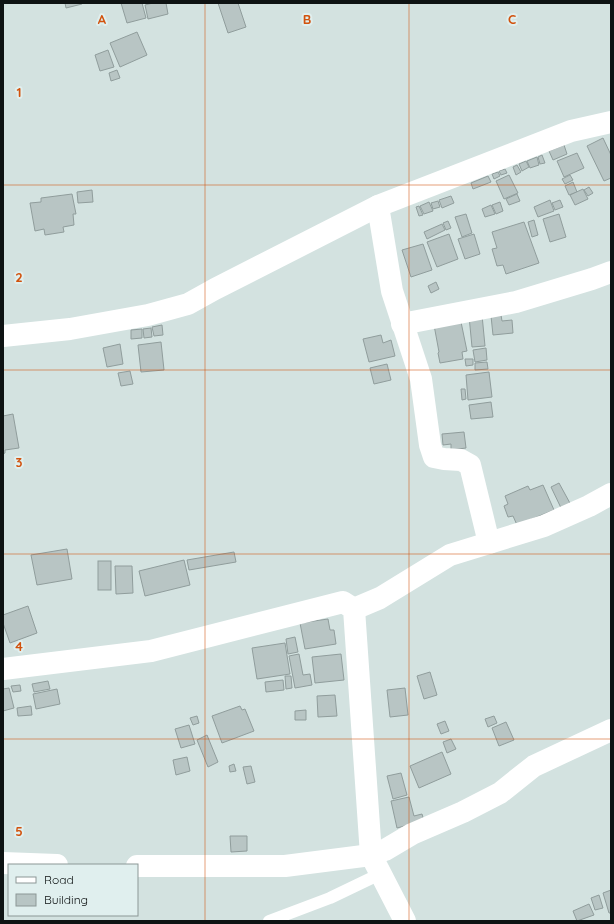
<svg xmlns="http://www.w3.org/2000/svg" width="614" height="924" font-family="Quicksand,sans-serif">
<style>
.building{fill:#b8c5c4;stroke:#909d9c}
.lines{fill:none;stroke-linecap:round;stroke-linejoin:round}
.service{stroke:#fff;stroke-width:12}
.minor{stroke:#fff;stroke-width:22}
.grid{fill:none;stroke:#d2520d;stroke-width:1;stroke-opacity:0.55}
.grid-label{font-size:13px;text-anchor:middle;font-weight:bold;fill:#d2520d;stroke:#e0efee;stroke-width:4;stroke-linejoin:round;paint-order:stroke}
</style>
<rect width="100%" height="100%" fill="#d3e2e0"/>
<!-- building -->
<g class="building">
<polygon points="65,3 81,3 82,4 66,8"/>
<polygon points="121,3 142,3 146,18 127,23"/>
<polygon points="153,3 166,3 168,14 148,19 145,5"/>
<polygon points="218,3 238,3 246,27 228,33"/>
<polygon points="137,32 147,55 120,67 110,43"/>
<polygon points="108,50 114,67 100,71 95,55"/>
<polygon points="117,70 120,78 111,81 109,73"/>
<polygon points="603,138 611,155 611,178 604,181 587,146"/>
<polygon points="564,145 567,154 553,160 549,151"/>
<polygon points="577,153 584,168 564,177 557,161"/>
<polygon points="542,155 545,163 540,164 538,157"/>
<polygon points="537,157 539,165 530,168 527,161"/>
<polygon points="526,161 529,167 522,171 519,164"/>
<polygon points="517,165 521,172 516,175 513,167"/>
<polygon points="505,169 507,173 501,175 499,171"/>
<polygon points="498,172 500,176 494,179 492,174"/>
<polygon points="509,175 518,193 504,199 496,181"/>
<polygon points="570,175 573,180 565,184 562,179"/>
<polygon points="488,176 491,182 473,189 471,183"/>
<polygon points="573,182 577,192 569,195 565,186"/>
<polygon points="589,187 593,193 588,196 584,190"/>
<polygon points="583,189 588,199 575,205 570,195"/>
<polygon points="92,190 93,202 78,203 77,192"/>
<polygon points="72,194 76,214 73,214 74,225 63,227 64,232 45,235 44,229 35,231 30,203 41,202 41,198"/>
<polygon points="517,194 520,201 509,205 506,199"/>
<polygon points="451,196 454,203 442,208 439,200"/>
<polygon points="550,200 554,211 538,217 534,207"/>
<polygon points="560,200 563,207 555,210 552,203"/>
<polygon points="438,201 440,207 433,209 431,203"/>
<polygon points="429,202 433,211 424,214 420,206"/>
<polygon points="500,202 503,211 496,214 492,205"/>
<polygon points="491,205 495,214 485,217 482,209"/>
<polygon points="419,206 423,215 419,216 416,207"/>
<polygon points="466,214 472,233 462,237 455,217"/>
<polygon points="559,214 566,237 550,242 543,219"/>
<polygon points="534,220 538,235 532,237 528,222"/>
<polygon points="448,221 451,228 446,230 443,223"/>
<polygon points="524,222 539,263 506,274 503,265 497,266 492,249 497,248 492,232"/>
<polygon points="442,224 445,230 427,239 424,232"/>
<polygon points="449,234 458,259 437,267 427,242"/>
<polygon points="474,234 480,254 465,259 458,239"/>
<polygon points="423,244 432,270 411,277 402,250"/>
<polygon points="436,282 439,289 431,293 428,286"/>
<polygon points="482,315 485,346 472,347 469,316"/>
<polygon points="501,315 502,321 512,320 513,333 493,335 491,316"/>
<polygon points="461,322 467,351 462,352 463,359 440,363 438,353 439,352 434,325"/>
<polygon points="162,325 163,335 154,336 152,327"/>
<polygon points="151,328 152,337 144,338 143,329"/>
<polygon points="142,329 142,338 131,339 131,330"/>
<polygon points="381,335 383,343 391,340 395,356 369,362 363,339"/>
<polygon points="161,342 164,370 141,372 138,345"/>
<polygon points="120,344 123,364 107,367 103,348"/>
<polygon points="486,348 487,360 475,362 473,350"/>
<polygon points="465,359 473,359 473,365 466,366"/>
<polygon points="487,362 488,369 475,370 475,363"/>
<polygon points="387,364 391,380 374,384 370,368"/>
<polygon points="130,371 133,384 121,386 118,373"/>
<polygon points="489,372 492,397 468,400 466,375"/>
<polygon points="461,389 465,389 466,399 462,400"/>
<polygon points="491,402 493,417 471,419 469,405"/>
<polygon points="13,414 19,448 5,450 5,453 3,454 3,416"/>
<polygon points="464,432 466,448 451,450 451,444 443,445 442,434"/>
<polygon points="559,483 571,505 562,510 551,487"/>
<polygon points="543,485 554,510 517,525 513,516 508,517 504,506 508,504 505,496 528,486 530,490"/>
<polygon points="67,549 72,579 37,585 31,555"/>
<polygon points="234,552 236,562 189,570 187,560"/>
<polygon points="184,560 190,585 145,596 139,571"/>
<rect x="98" y="561" width="13" height="29"/>
<polygon points="115,566 132,566 133,593 116,594"/>
<polygon points="28,606 37,633 10,643 3,623 3,615"/>
<polygon points="328,619 330,630 334,630 336,644 305,649 300,623"/>
<polygon points="295,637 298,652 288,654 286,639"/>
<polygon points="285,643 290,674 257,679 252,648"/>
<polygon points="299,654 303,675 310,674 312,685 295,688 289,656"/>
<polygon points="341,654 344,680 315,683 312,657"/>
<polygon points="430,672 437,695 424,699 417,676"/>
<polygon points="285,676 291,676 292,688 286,689"/>
<polygon points="283,680 284,690 266,692 265,682"/>
<polygon points="48,681 50,689 34,692 32,684"/>
<polygon points="20,685 21,691 13,692 11,686"/>
<polygon points="9,688 14,708 3,711 3,689"/>
<polygon points="405,688 408,715 390,717 387,690"/>
<polygon points="57,689 60,704 36,709 33,694"/>
<polygon points="335,695 337,716 318,717 317,696"/>
<polygon points="31,706 32,715 18,716 17,708"/>
<polygon points="240,706 242,710 245,709 254,731 222,743 212,716"/>
<polygon points="306,710 306,720 295,720 295,711"/>
<polygon points="197,716 199,723 193,725 190,718"/>
<polygon points="494,716 497,723 488,727 485,719"/>
<polygon points="445,721 449,731 441,734 437,724"/>
<polygon points="506,722 514,740 499,746 492,728"/>
<polygon points="189,725 195,744 181,748 175,729"/>
<polygon points="207,735 218,762 208,767 197,740"/>
<polygon points="451,739 456,749 447,753 443,742"/>
<polygon points="442,752 451,774 419,788 410,766"/>
<polygon points="187,757 190,771 176,775 173,760"/>
<polygon points="234,764 236,771 230,772 229,766"/>
<polygon points="251,766 255,782 247,784 243,767"/>
<polygon points="401,773 407,795 393,799 387,776"/>
<polygon points="409,797 414,816 422,814 424,821 397,828 391,801"/>
<polygon points="230,836 247,836 247,851 231,852"/>
<polygon points="611,890 611,913 609,913 603,893"/>
<polygon points="599,895 603,908 595,910 591,898"/>
<polygon points="589,904 594,915 577,921 573,911"/>
</g>
<g class="lines">
<!-- service -->
<polyline class="service" points="269,921 330,898 380,874"/>
<!-- minor -->
<g class="minor">
<polyline points="378,206 392,291 421,379 430,445 434,457 444,459 461,460 470,465 489,543"/>
<polyline points="402,324 516,302 592,279 611,272"/>
<polyline points="3,336 70,329 148,315 188,304 215,289 378,206 571,131 611,122"/>
<polyline points="354,609 380,598 450,555 544,526 589,506 611,494"/>
<polyline points="3,669 151,651 343,602 354,609 371,855 405,921"/>
<polyline points="3,863 57,865"/>
<polyline points="137,866 285,866 371,855 385,850 412,834 463,812 500,793 534,766 611,730"/>
</g>
</g>
<!-- grid -->
<path class="grid" d="M 205,3 L 205,921M 409,3 L 409,921M 3,185 L 611,185M 3,370 L 611,370M 3,554 L 611,554M 3,739 L 611,739"/>
<g class="grid-label">
<text x="102" y="24">A</text>
<text x="307" y="24">B</text>
<text x="512" y="24">C</text>
<text x="19" y="97">1</text>
<text x="19" y="282">2</text>
<text x="19" y="467">3</text>
<text x="19" y="651">4</text>
<text x="19" y="836">5</text>
</g>
<!-- border -->
<rect width="614" height="924" fill="none" stroke="#0e1313" stroke-width="8"/>
<!-- legend -->
<rect x="8" y="864" width="130" height="52" fill="#e0efee" stroke="#8c9796"/>
<rect x="16" y="877" width="20" height="6" fill="#ffffff" stroke="#8c9796"/>
<text x="44" y="884" font-size="12" fill="#0e1313">Road</text>
<rect x="16" y="894" width="20" height="12" fill="#b8c5c4" stroke="#8c9796"/>
<text x="44" y="904" font-size="12" fill="#0e1313">Building</text>
</svg>
